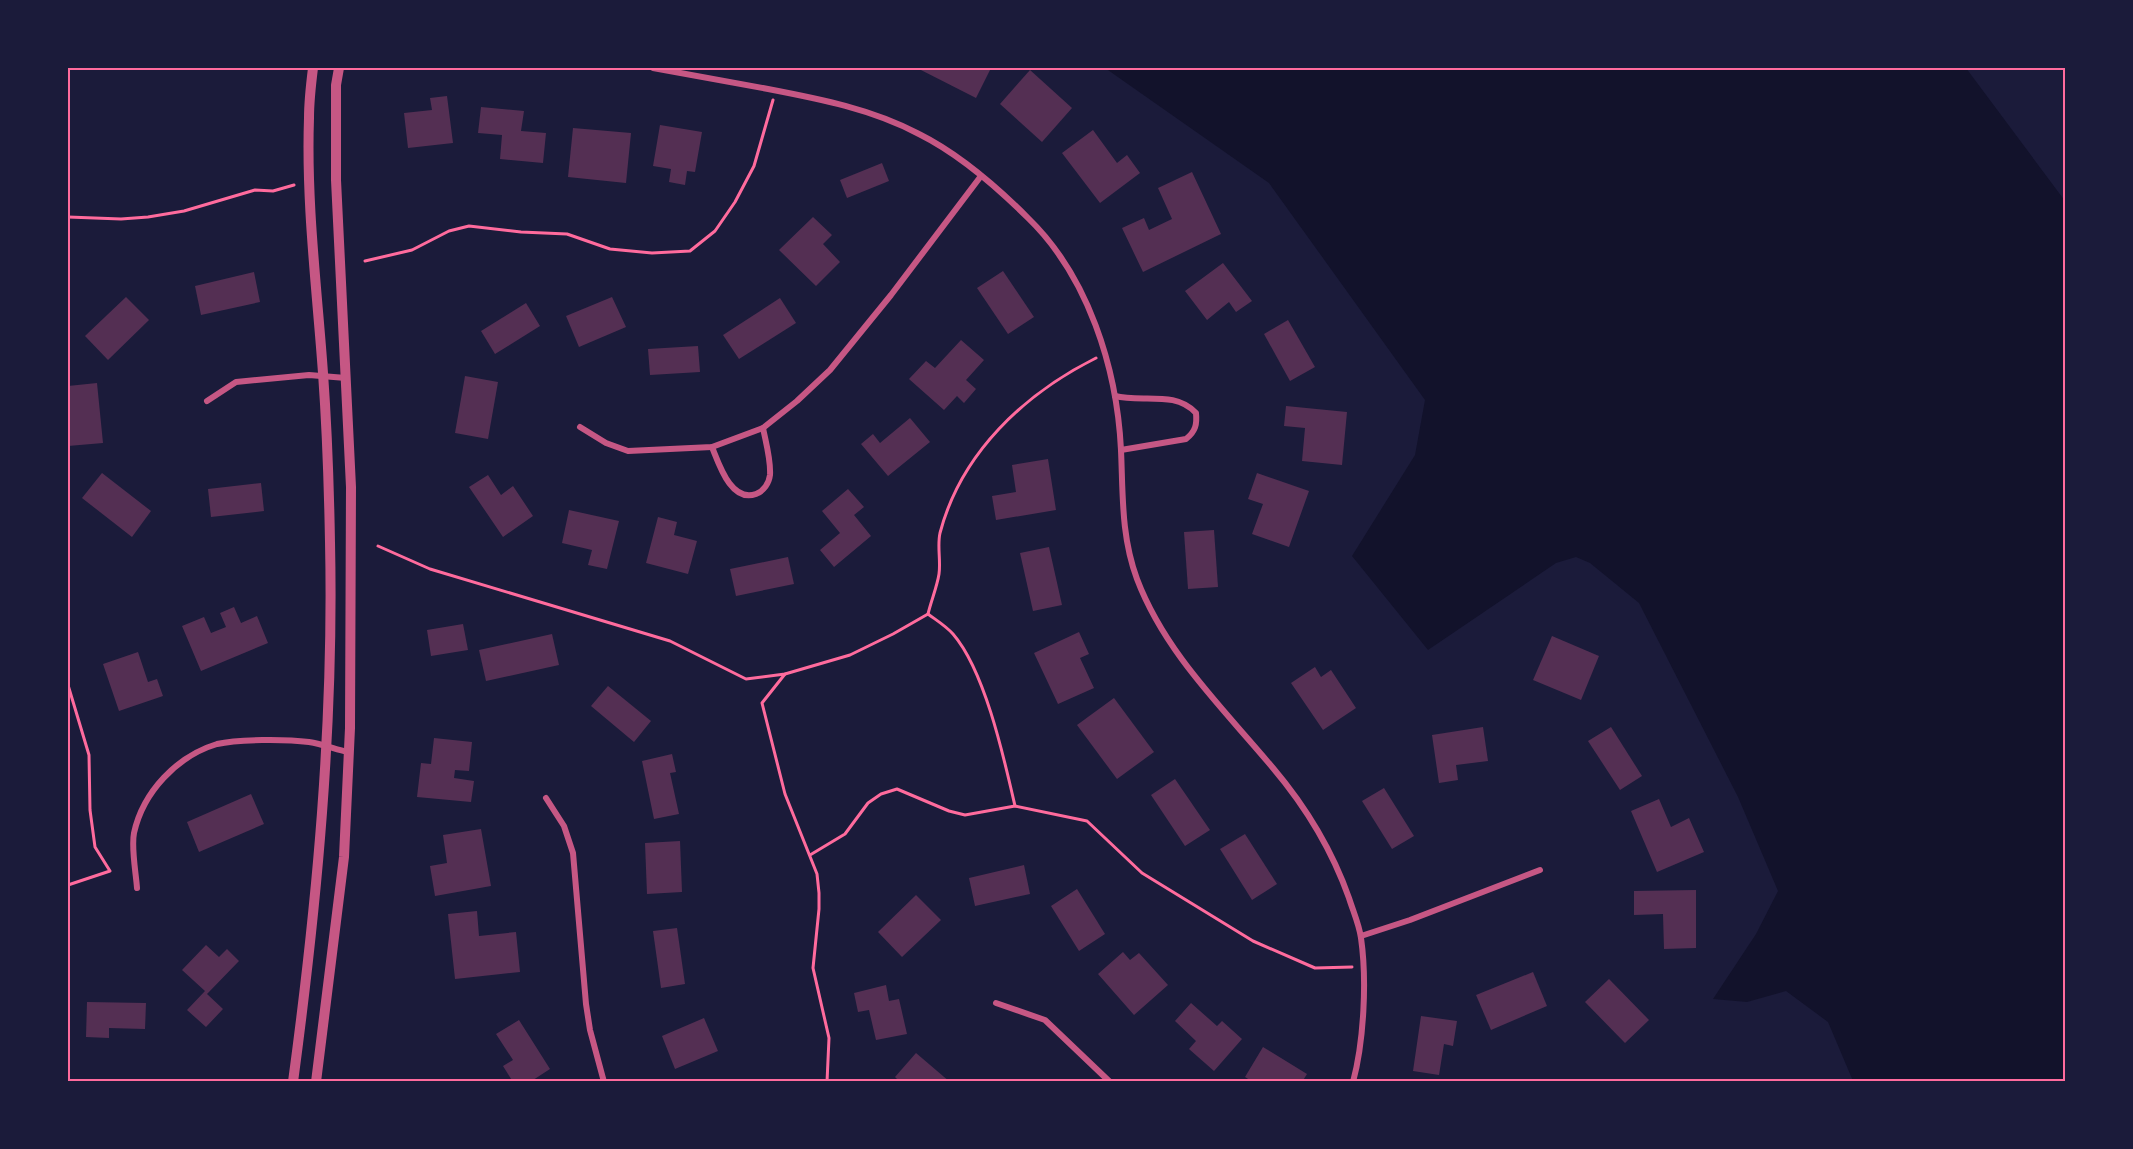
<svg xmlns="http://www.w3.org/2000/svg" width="2133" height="1149" font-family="Commissioner,sans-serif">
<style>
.water{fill:#12122b}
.building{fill:#542f53}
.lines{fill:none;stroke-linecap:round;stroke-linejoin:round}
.path{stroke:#ff6b9d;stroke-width:3}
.minor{stroke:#c65784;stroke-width:6}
.tertiary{stroke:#c65784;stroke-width:10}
.neatline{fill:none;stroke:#ff6b9d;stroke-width:2}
</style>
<rect width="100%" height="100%" fill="#1b1b3a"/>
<!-- water -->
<polygon class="water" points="1105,68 1966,68 2065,201 2065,1081 1853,1081 1828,1022 1786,991 1747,1002 1713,999 1756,934 1778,891 1738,797 1639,603 1590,563 1576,557 1556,563 1428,650 1352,556 1415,455 1425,400 1269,183"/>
<!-- building -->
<g class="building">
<polygon points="917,68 991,68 976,98"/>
<polygon points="1030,70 1072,108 1042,142 1000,104"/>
<polygon points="447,96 453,143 408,148 404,113 432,110 430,98"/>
<polygon points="481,107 524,111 521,131 546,133 543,163 500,159 502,135 478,133"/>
<polygon points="660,125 702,132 695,172 687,171 685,185 669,182 671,169 653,166"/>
<polygon points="573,128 631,133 626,183 568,177"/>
<polygon points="1093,130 1117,163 1127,155 1140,173 1100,203 1062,153"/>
<polygon points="882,163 889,181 847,198 840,180"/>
<polygon points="1192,172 1221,234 1143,272 1122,228 1144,218 1149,230 1172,219 1158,188"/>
<polygon points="813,217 832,235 823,244 840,262 816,286 779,250"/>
<polygon points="1223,263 1252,301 1236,312 1229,302 1207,320 1185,291"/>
<polygon points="1003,271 1034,317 1008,334 977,288"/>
<polygon points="254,272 260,302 201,315 195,286"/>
<polygon points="126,297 149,320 108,360 85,336"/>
<polygon points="612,297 626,327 579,347 566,316"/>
<polygon points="780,298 796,323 739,359 723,335"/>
<polygon points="526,303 540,326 495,354 481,331"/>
<polygon points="1288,320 1315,367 1290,381 1264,334"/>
<polygon points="961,340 984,360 966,380 976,389 964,403 957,396 944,410 909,379 926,361 935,368"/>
<polygon points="698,346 700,372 650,375 648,349"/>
<polygon points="465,376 498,382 488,439 455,433"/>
<polygon points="97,383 103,443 68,446 68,386"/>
<polygon points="1286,406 1347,412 1342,465 1302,461 1305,428 1284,426"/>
<polygon points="910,418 930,442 888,476 861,444 873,434 880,443"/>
<polygon points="1048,459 1056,510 996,520 992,496 1016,492 1012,465"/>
<polygon points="102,473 151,511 132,537 82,498"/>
<polygon points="1257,473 1309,491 1289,547 1252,534 1263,504 1248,499"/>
<polygon points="488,475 501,495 513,486 533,516 503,537 469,487"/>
<polygon points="261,483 264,511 211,517 208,489"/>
<polygon points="848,489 864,507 854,515 871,536 834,567 820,550 840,533 822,511"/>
<polygon points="569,510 619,521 607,569 588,565 592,550 562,543"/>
<polygon points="658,517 677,522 674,535 697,541 688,574 646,563"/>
<polygon points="1214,530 1218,587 1188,589 1184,532"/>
<polygon points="1049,547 1062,605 1033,611 1020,553"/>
<polygon points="788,557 794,584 736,596 730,569"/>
<polygon points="234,607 241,623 257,616 268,643 201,671 182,626 204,617 211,633 226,627 220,613"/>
<polygon points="463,624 468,650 431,656 427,630"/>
<polygon points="1079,632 1089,654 1080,658 1094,688 1058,704 1034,653"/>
<polygon points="552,634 559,665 486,681 479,650"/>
<polygon points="1552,636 1599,656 1581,700 1533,680"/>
<polygon points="138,652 148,682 157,679 163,696 119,711 103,664"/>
<polygon points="1315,667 1321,677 1331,670 1356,708 1323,730 1291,683"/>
<polygon points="608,686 651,721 634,742 591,706"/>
<polygon points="1114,698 1154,752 1117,779 1077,725"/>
<polygon points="1483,727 1488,761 1456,765 1458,780 1439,783 1432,735"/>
<polygon points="1611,727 1642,776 1620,790 1588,741"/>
<polygon points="434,738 472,742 469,771 455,770 454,778 474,781 471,802 417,797 421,763 431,764"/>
<polygon points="672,754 676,772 670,773 679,814 654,819 642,761"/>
<polygon points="1175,779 1210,830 1185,846 1151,795"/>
<polygon points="1384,788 1414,836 1392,849 1362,801"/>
<polygon points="251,794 264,824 199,852 187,822"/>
<polygon points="1659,799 1671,827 1689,818 1704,852 1657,872 1631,811"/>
<polygon points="481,829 491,886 435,896 430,866 447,863 443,835"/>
<polygon points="1245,834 1277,884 1252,900 1220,849"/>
<polygon points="680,841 682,892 647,894 645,843"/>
<polygon points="1024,865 1030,894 975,906 969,878"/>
<polygon points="1077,889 1105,934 1079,951 1051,906"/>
<polygon points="1696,890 1696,948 1664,949 1663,914 1634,915 1634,891"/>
<polygon points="916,895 941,920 902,957 878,932"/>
<polygon points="477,911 479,936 516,932 520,972 455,979 448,914"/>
<polygon points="677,928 685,984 661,988 653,931"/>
<polygon points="206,945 219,957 227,949 239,961 207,994 223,1009 206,1027 187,1010 205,991 182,970"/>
<polygon points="1123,952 1130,960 1139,953 1168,985 1134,1015 1098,974"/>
<polygon points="1533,972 1547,1006 1491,1030 1476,995"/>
<polygon points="1609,979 1649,1020 1625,1043 1585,1002"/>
<polygon points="886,985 889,1001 899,999 907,1034 876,1040 869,1010 858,1012 854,993"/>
<polygon points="87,1002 146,1003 145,1029 109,1028 109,1038 86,1037"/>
<polygon points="1191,1003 1217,1026 1222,1021 1242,1039 1214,1071 1189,1049 1196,1041 1175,1021"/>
<polygon points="1421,1016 1457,1021 1453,1046 1444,1044 1439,1075 1413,1071"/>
<polygon points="704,1018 718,1051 675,1069 662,1036"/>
<polygon points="519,1020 550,1069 530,1082 513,1082 503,1066 513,1060 496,1034"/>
<polygon points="1263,1047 1307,1074 1302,1082 1253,1082 1245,1077"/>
<polygon points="916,1053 950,1082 900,1082 895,1077"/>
</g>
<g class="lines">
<!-- path -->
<g class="path">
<polyline points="68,217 121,219 148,217 184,211 255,190 273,191 294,185"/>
<polyline points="365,261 412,250 449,231 469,226 521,232 567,234 610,249 652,253 690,251 715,231 735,202 754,166 773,100"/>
<path d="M 378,546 L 430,569 L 670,641 L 746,679 L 785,674 L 850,655 L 893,634 L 928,614 C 931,601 937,587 939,574 C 941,561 937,546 940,533 C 961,453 1024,394 1096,358"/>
<path d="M 928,614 C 936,620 946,626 953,634 C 985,671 1004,758 1015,806 L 1087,821 L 1142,873 L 1253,941 L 1315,968 L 1352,967"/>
<polyline points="785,674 762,703 785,794 817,874 819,893 819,909 813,968 829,1038 827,1082"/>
<polyline points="68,685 89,755 90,810 95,847 110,871 68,885"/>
<polyline points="810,855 845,834 868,803 881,794 897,789 949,811 965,815 1015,806"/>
</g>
<!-- minor -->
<g class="minor">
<path d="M 653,68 C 691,75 729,82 768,89 C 820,99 872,109 919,134 C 959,154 996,186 1028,218 C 1088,276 1117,368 1121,450 C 1123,494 1121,536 1137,579 C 1165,653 1223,708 1273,768 C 1306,807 1332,850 1349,898 C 1353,911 1359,924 1361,938 C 1367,980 1364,1041 1353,1082"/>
<path d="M 1115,396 C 1142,403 1175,390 1196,413 C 1197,424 1196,431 1186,439 L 1121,450"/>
<polyline points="207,401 236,382 309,375 346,378"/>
<polyline points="580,427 606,443 628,451 712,447 763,428 797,401 830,370 891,295 981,176"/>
<path d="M 712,447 C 719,464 731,503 756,494 C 764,491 769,483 770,475 C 771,460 766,443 763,428"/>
<polyline points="546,798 564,826 573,853 586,1004 590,1030 604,1082"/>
<path d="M 137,888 C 136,873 131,848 134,833 C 143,792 177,756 217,744 C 238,739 286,739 309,742 C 322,744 335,749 348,752"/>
<polyline points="1361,936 1410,920 1540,870"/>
<polyline points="996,1003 1045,1020 1110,1082"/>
</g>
<!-- tertiary -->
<g class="tertiary">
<path d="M 293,1082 C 317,903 334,723 330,542 C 329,486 327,429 323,373 C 317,289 306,203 309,118 C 309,101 311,84 313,68"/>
<polyline points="316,1082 344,857 350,728 351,487 336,180 336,85 339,68"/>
</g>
</g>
<!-- border -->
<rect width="2133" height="1149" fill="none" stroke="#1b1b3a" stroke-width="138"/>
<rect x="69" y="69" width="1995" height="1011" class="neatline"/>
</svg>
